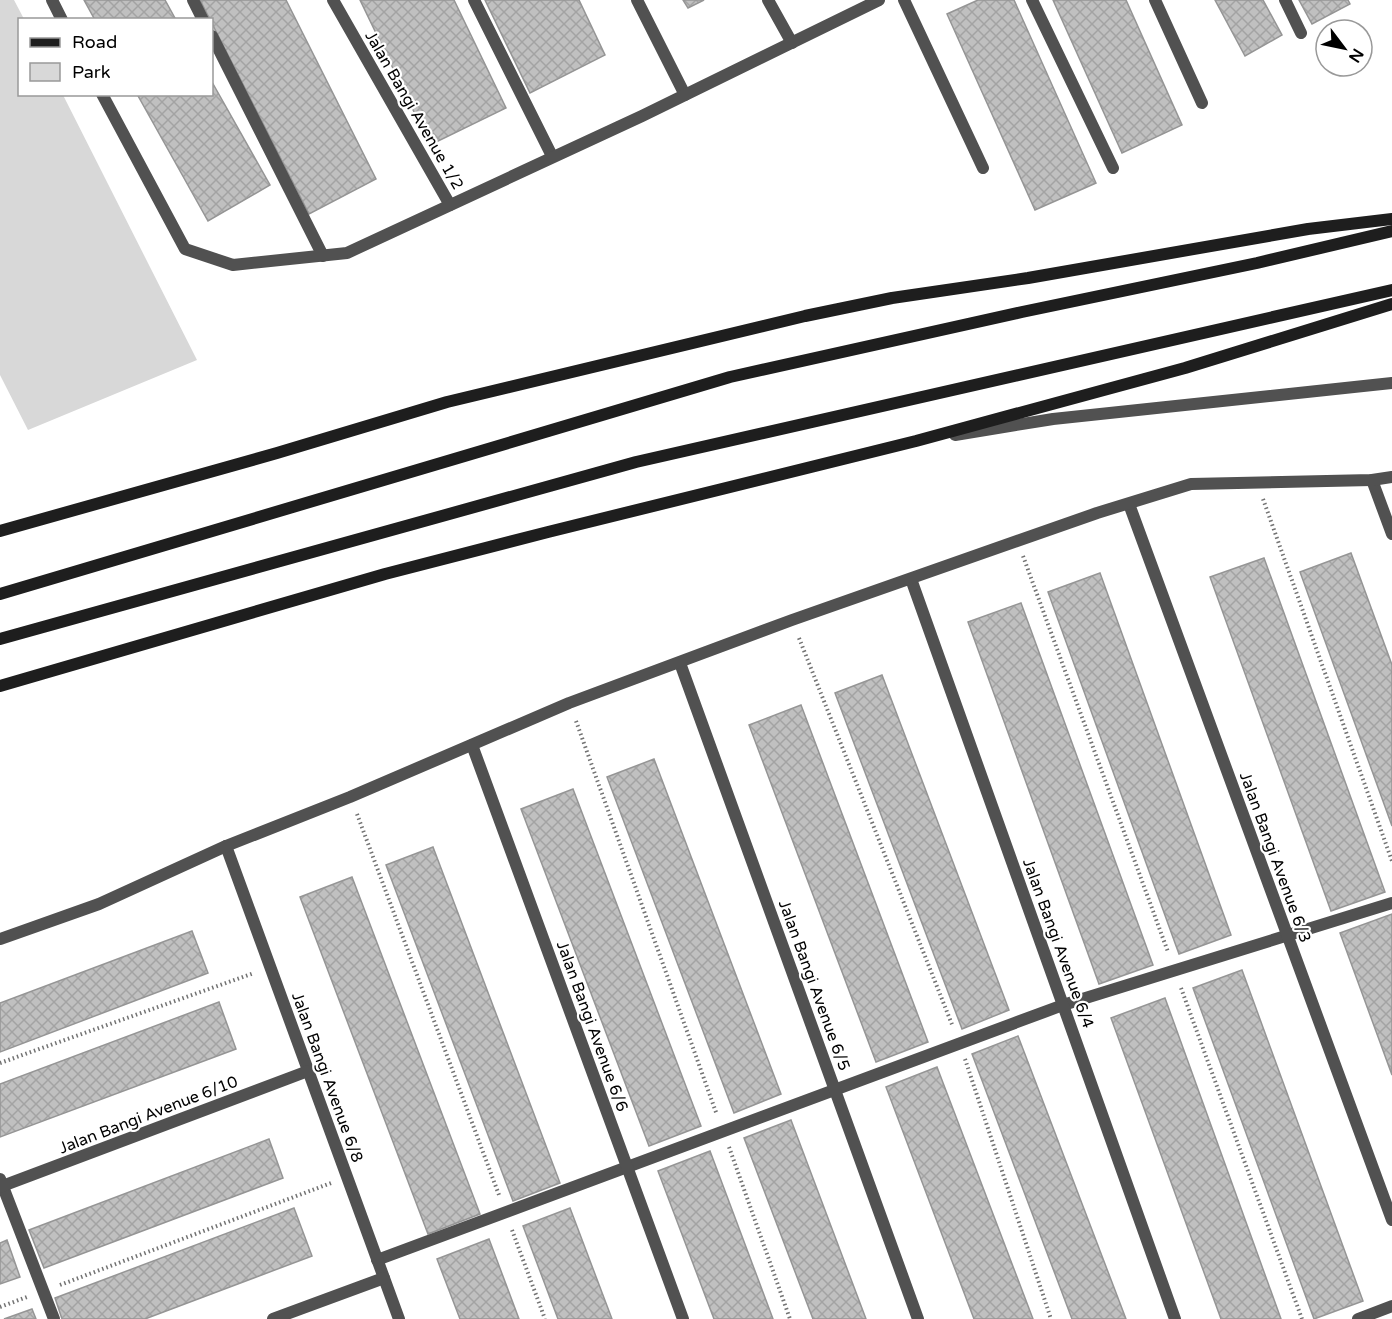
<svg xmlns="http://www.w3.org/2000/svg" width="1392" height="1319" font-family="'Varela Round',sans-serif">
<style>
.green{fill:#d8d8d8}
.building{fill:url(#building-cross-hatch);stroke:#959595;stroke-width:1.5}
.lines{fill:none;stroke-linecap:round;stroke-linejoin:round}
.path{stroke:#737373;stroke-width:4;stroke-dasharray:1.5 3;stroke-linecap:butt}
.service{stroke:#515151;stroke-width:12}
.minor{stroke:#515151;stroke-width:12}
.tertiary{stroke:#515151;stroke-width:12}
.secondary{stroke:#1e1e1e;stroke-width:12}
.labels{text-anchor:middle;stroke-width:4.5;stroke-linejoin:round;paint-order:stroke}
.street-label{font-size:16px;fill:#000;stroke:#fff}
</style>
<defs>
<pattern id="building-cross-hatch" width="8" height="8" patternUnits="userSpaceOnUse" patternTransform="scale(1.5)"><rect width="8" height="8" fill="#c0c0c0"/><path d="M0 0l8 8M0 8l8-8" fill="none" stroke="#a3a3a3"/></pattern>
</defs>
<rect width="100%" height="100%" fill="#fff"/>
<!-- green -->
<polygon class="green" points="0,0 14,0 24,19 20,20 20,94 63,95 197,360 28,430 0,375"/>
<!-- building -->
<g class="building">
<polygon points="84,0 165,0 176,20 95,20"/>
<polygon points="200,0 286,0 376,179 309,214"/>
<polygon points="360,0 454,0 506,108 430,145"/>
<polygon points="485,0 579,0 605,55 530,93"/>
<polygon points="683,0 704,0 688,8"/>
<polygon points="978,0 1014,0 1096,183 1035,210 947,14"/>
<polygon points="1053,0 1126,0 1182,125 1122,153"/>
<polygon points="1215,0 1263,0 1282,35 1245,56"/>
<polygon points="1299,0 1348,0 1350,4 1312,24"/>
<polygon points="212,82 270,185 208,221 137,94 212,94"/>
<polygon points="1351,553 1392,665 1392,826 1300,572"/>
<polygon points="1264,558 1385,892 1331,911 1210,577"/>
<polygon points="1100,573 1231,935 1179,954 1048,592"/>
<polygon points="1021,603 1153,965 1099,984 968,622"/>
<polygon points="882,675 1009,1010 962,1029 835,693"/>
<polygon points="801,705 928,1042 876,1062 749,725"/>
<polygon points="654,759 781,1094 734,1113 607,777"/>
<polygon points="573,789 701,1126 649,1146 521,809"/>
<polygon points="433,847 560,1183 513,1201 386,865"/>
<polygon points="352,877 480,1214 428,1234 300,897"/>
<polygon points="1392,914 1392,1075 1340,933"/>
<polygon points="192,931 208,973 0,1052 0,1003"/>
<polygon points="1242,970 1363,1301 1314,1319 1193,988"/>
<polygon points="1165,998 1281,1319 1221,1319 1111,1018"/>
<polygon points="219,1002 236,1049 0,1137 0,1084"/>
<polygon points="1018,1036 1126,1319 1072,1319 972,1054"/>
<polygon points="937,1067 1033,1319 974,1319 886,1087"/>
<polygon points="791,1120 866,1319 813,1319 744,1138"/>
<polygon points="269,1139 283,1178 44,1268 29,1230"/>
<polygon points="710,1151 773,1319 714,1319 658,1171"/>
<polygon points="294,1208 312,1256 145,1319 62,1319 55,1298"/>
<polygon points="570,1208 612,1319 558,1319 523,1226"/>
<polygon points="489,1239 519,1319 460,1319 437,1259"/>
<polygon points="7,1240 20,1277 0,1284 0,1243"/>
<polygon points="32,1309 36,1319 4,1319"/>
</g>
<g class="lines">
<!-- path -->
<g class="path">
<polyline points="1263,499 1392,861"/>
<polyline points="1023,556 1168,952"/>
<polyline points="799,638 953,1027"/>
<polyline points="576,721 717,1115"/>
<polyline points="357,814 499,1195"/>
<polyline points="1181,988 1302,1319"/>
<polyline points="965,1059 1051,1319"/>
<polyline points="0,1063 254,973"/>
<polyline points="729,1147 790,1319"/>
<polyline points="512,1230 545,1319"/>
<polyline points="60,1285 331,1183"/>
<polyline points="0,1307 27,1297"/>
</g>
<!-- service -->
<g class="service">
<polyline points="193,0 203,20"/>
<polyline points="474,0 552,156"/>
<polyline points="768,0 792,43"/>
<polyline points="1032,0 1113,168"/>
<polyline points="1285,0 1301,33"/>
<polyline points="212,36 323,256"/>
<polyline points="0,1179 54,1319"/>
<polyline points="377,1260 1063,1005 1392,903"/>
<polyline points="1358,1319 1392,1306"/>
</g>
<!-- minor -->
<g class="minor">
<polyline points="52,0 62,20"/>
<polyline points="333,0 450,205"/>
<polyline points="637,0 685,95"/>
<polyline points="904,0 983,168"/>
<polyline points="1155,0 1202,103"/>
<polyline points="102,94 185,249 233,265 347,253 642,116 879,0"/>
<polyline points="1372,480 1392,534"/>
<polyline points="1129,504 1392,1220"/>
<polyline points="911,579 1175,1319"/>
<polyline points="680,663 918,1319"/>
<polyline points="472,745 683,1319"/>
<polyline points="226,846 399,1319"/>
<polyline points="0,939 99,904 226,846 350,797 569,703 792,620 1097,513 1191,484 1372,480 1392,477"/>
<polyline points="0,1187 308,1071"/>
<polyline points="273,1319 384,1278"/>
</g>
<!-- tertiary -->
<polyline class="tertiary" points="955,435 1053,419 1392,383"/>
<!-- secondary -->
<g class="secondary">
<polyline points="0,531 277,453 447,402 805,316 892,298 1028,278 1308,229 1392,219"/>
<polyline points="0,594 730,377 1022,312 1257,263 1392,231"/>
<polyline points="0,639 636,462 1392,290"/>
<polyline points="0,686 385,574 548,532 916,441 1185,368 1392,304"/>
</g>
</g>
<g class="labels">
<!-- street labels -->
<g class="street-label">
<text transform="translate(415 110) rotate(60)" y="6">Jalan Bangi Avenue 1/2</text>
<text transform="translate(1276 857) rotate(70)" y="6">Jalan Bangi Avenue 6/3</text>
<text transform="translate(1059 943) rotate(70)" y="6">Jalan Bangi Avenue 6/4</text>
<text transform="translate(815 985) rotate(70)" y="6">Jalan Bangi Avenue 6/5</text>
<text transform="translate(593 1026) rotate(70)" y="6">Jalan Bangi Avenue 6/6</text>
<text transform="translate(328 1077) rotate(70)" y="6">Jalan Bangi Avenue 6/8</text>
<text transform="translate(148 1114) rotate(-21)" y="6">Jalan Bangi Avenue 6/10</text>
</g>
</g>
<!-- legend -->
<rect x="18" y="18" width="195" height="78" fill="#ffffff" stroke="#999999" stroke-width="1.5"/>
<rect x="30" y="38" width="30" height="9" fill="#1e1e1e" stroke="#999999" stroke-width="1.5"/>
<text x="72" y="48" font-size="18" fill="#000000">Road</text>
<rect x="30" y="63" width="30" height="18" fill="#d8d8d8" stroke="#999999" stroke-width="1.5"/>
<text x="72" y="78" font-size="18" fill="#000000">Park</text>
<!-- north arrow -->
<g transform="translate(1344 48) rotate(122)"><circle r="28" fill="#ffffff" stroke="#999999" stroke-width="1.5"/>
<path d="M0-4.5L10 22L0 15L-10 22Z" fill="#000000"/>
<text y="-9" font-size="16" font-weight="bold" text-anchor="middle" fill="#000000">N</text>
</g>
</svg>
